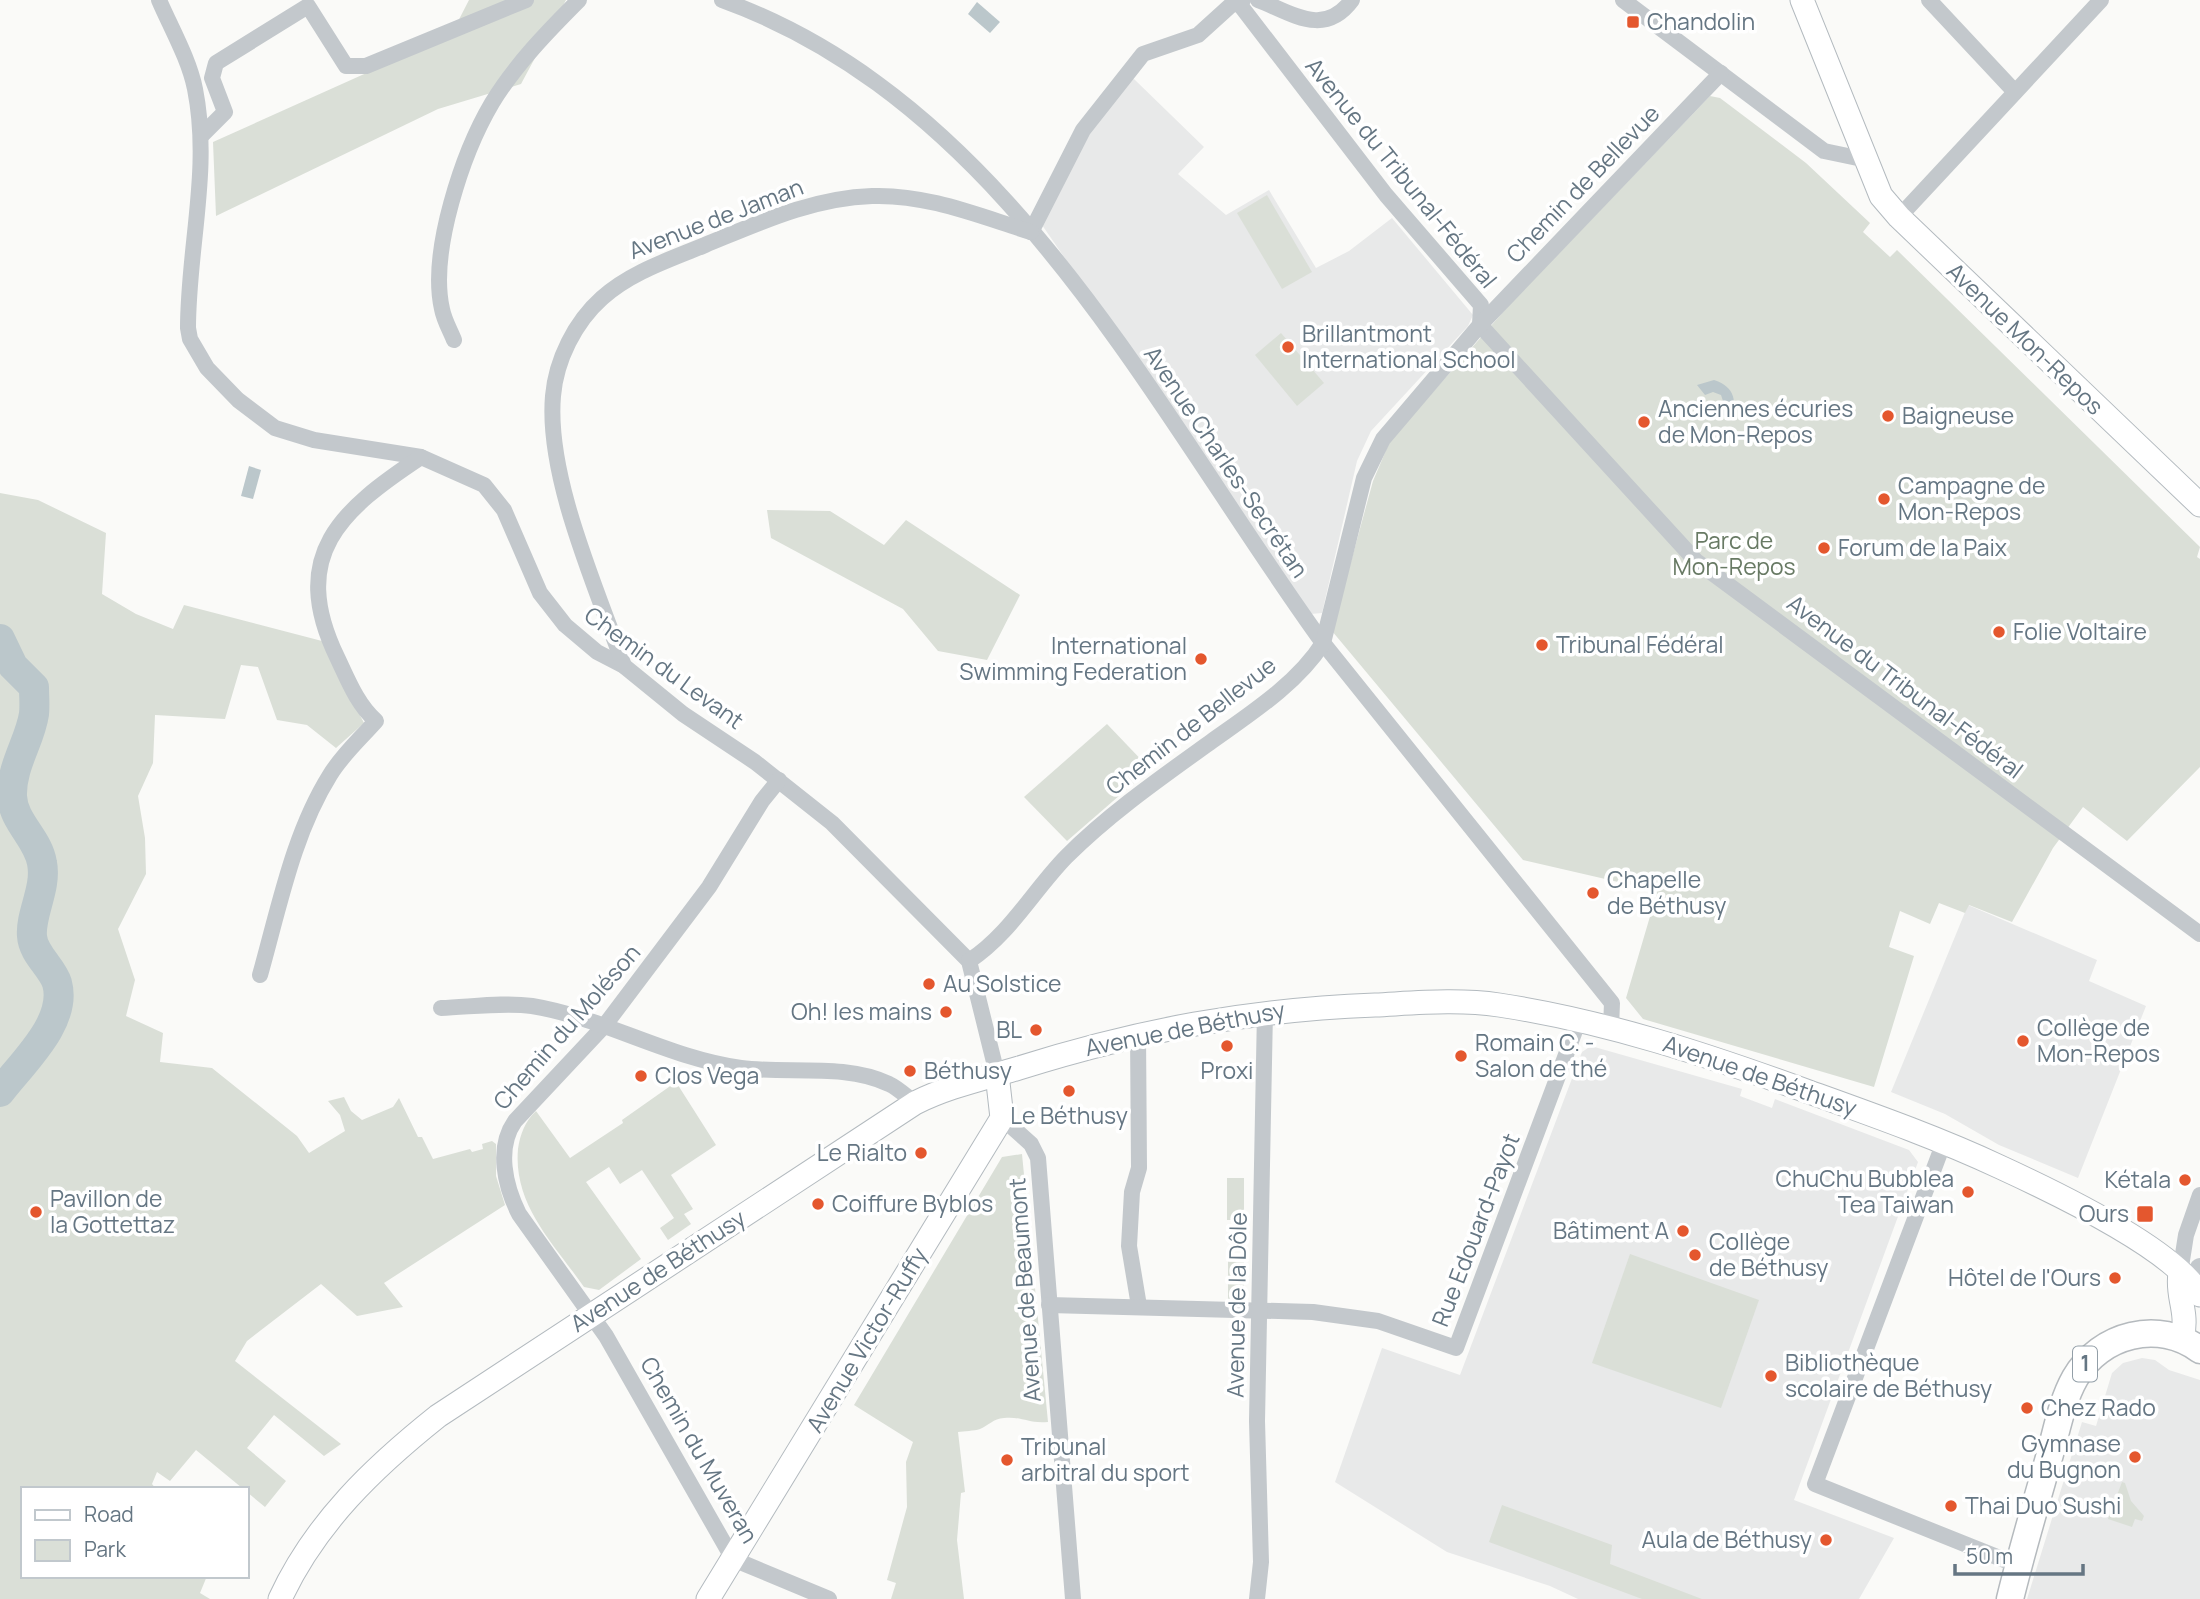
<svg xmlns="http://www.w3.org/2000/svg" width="2200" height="1599" font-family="Manrope,sans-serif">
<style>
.built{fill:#e8e9e9}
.green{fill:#dadfd7}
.water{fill:#bbc7cb}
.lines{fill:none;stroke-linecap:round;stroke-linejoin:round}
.river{stroke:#bbc7cb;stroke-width:30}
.secondary-casing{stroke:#b3babf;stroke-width:25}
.primary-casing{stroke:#b5babe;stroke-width:29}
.street{stroke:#c3c8cc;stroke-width:16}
.secondary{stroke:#fff;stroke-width:23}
.primary{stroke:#fff;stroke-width:26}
.poi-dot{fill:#e4572e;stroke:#fff;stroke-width:2.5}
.labels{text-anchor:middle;stroke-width:7;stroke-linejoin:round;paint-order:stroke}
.shield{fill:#fff;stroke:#939fa8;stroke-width:2}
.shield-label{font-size:21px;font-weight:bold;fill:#657683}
.poi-label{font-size:23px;fill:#657683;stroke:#fff;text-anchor:start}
.street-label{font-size:23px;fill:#657683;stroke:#fff}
.park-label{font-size:23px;fill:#687a64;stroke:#fff}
</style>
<rect width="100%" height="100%" fill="#fafaf8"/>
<!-- built -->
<g class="built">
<polygon points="1134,79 1204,147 1178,174 1226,215 1269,190 1316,268 1349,251 1392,218 1473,315 1468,326 1371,431 1357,461 1322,613 1311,614 1042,225 1090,132 1127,81"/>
<polygon points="1968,905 2097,960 2089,981 2146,1006 2078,1178 1999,1145 1945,1114 1891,1092"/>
<polygon points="1591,1046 1742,1089 1740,1096 1772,1108 1775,1099 1909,1150 1918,1162 1794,1500 1894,1538 1859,1599 1578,1599 1550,1586 1447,1552 1335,1482 1382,1348 1460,1375 1582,1052"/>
<polygon points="2142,1358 2155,1360 2169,1370 2200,1380 2200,1599 2027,1599 2082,1422 2096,1426 2112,1373 2123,1363"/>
</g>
<!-- green -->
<g class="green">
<polygon points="469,0 566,0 521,84 438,109 216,216 213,142 451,35"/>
<polygon points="1710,96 1720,98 1806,163 1870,223 1863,232 1890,257 1897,250 2200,547 2197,557 2200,559 2200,767 2127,841 2083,807 2053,848 2012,922 1969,905 1965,913 1939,903 1930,924 1900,911 1889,947 1914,956 1874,1087 1643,1019 1626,998 1651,913 1662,907 1653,890 1523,860 1332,631 1373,481 1390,441 1511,303"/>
<polygon points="1267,195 1312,272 1282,289 1237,213"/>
<polygon points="1281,333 1324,383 1297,406 1255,355"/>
<polygon points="0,493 38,500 106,533 102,594 136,614 173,629 184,605 322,641 364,723 336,748 307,725 277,720 258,667 241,665 225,719 155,715 153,763 138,796 145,838 146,874 118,929 135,980 126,1016 163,1033 160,1062 212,1068 297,1136 309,1153 345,1131 340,1115 328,1101 344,1097 351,1111 362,1120 393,1107 399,1098 418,1137 422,1137 433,1159 470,1149 472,1152 483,1149 482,1144 492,1141 496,1144 496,1176 505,1205 384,1283 403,1307 357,1316 321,1284 247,1341 235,1361 341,1444 324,1456 274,1415 247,1448 286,1481 265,1507 196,1450 170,1481 157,1472 152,1484 156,1489 23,1489 23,1576 207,1576 200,1593 210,1599 0,1599"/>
<polygon points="767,510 830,511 884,545 906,520 1020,595 987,660 938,651 903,609 771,538"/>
<polygon points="1107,724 1150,769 1067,841 1024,797"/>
<path d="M 676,1082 L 716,1145 L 671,1175 L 693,1209 L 684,1214 L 691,1224 L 668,1240 L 660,1228 L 674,1218 L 642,1170 L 620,1184 L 609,1167 L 586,1182 L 641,1259 L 599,1290 L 584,1287 C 554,1244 513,1205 518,1149 C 520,1135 525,1121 536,1111 L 570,1158 L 623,1123 L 622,1120 Z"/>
<path d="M 1022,1154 L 1048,1422 C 1028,1424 1022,1416 1004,1418 C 993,1419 989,1425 980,1429 C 974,1431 964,1431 958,1432 L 965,1492 L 961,1493 L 957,1540 L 964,1599 L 891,1599 L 896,1583 L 887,1580 L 907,1507 L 906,1462 L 913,1442 L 854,1405 L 1002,1157 Z"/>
<rect x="1227" y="1178" width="17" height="42"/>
<polygon points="1630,1254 1759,1300 1721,1408 1592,1363"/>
<rect x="1228" y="1259" width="16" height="41"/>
<polygon points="2122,1482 2125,1483 2131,1501 2144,1516 2142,1521 2135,1519 2132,1527 2108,1519"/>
<polygon points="1502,1505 1612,1545 1610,1564 1702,1599 1642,1599 1489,1542"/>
</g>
<!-- water -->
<g class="water">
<polygon points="977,2 1000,22 990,33 968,14"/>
<path d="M 1714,380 C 1734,386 1740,403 1727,420 L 1720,411 L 1724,404 L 1721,395 L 1713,392 L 1705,395 L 1697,385 Z"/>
<polygon points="249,466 261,470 253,499 241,496"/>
</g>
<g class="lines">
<!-- river -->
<path class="river" d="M 0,639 L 13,666 L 34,687 C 34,696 35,705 34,714 C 30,741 11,766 12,796 C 13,822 38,838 42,863 C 47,888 30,914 32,936 C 33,954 52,967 57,983 C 68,1022 22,1063 0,1092"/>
<defs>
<g id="secondary">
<polyline points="1802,0 1881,196 1899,217 2200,505"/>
<path d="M 2180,1273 C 2176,1298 2189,1310 2182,1340"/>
<path d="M 280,1599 C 315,1523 374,1467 438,1416 L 915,1103 C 949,1086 983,1079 1019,1068 C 1140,1030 1248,1010 1375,1005 C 1416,1003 1458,999 1499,1005 C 1605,1021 1708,1055 1809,1092 C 1873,1115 1938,1138 2000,1167 C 2050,1190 2175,1249 2200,1295"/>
<polyline points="708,1599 1002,1118 997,1074"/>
</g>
<path id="primary" d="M 2010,1599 C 2022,1550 2036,1503 2050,1454 C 2057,1429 2062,1401 2075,1378 C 2100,1334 2159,1319 2200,1350"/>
</defs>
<!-- secondary casing -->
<use href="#secondary" class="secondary-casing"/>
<!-- primary casing -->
<use href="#primary" class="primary-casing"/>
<!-- street -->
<g class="street">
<path d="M 159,0 C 171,28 189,59 195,89 C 211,169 188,248 188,328 L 190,339 L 207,368 L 238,400 L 275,428 L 314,440 L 421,457 L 484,485 L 504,510 L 540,593 L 565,625 L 597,652 L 624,666 L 683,714 L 755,762 L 832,823 L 969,961 L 997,1074"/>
<path d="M 722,0 C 1008,103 1155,411 1323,643 L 1612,1003 L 1611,1028"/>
<path d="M 1258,0 C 1292,13 1324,38 1352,0"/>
<polyline points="1623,0 1824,151 1867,160"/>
<polyline points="1929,0 2015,92"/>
<polyline points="1237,1 1386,195 1481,305 1480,325 1696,561 2200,934"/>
<polyline points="202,135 225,112 212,78 216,63 308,6 346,66 366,66 526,0"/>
<polyline points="1899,217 2101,0"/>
<polyline points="1031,232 1083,130 1143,54 1198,35 1230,6 1243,0"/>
<path d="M 454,340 C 450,330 444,320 442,309 C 429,252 463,152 492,103 C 515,65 548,31 579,0"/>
<path d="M 624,666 C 597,589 546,477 553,396 C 556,360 575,322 602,298 C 631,272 669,260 705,245 C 759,223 812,198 872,196 C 927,194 979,216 1031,232"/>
<path d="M 779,780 L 762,801 L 709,887 L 605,1025 L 515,1121 C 496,1148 505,1186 519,1214 L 606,1336 L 733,1559 L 829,1599"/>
<path d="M 969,961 C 1010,934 1033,891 1066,857 C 1110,813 1162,777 1212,741 C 1250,714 1298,683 1323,643 L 1364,478 L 1383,439 L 1480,325 L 1721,73"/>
<path d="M 260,975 C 279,908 293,834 330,775 C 342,755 361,738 376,721 C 357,704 348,680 337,657 C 288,555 341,510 421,457"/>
<path d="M 441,1008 C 470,1007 504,1002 532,1006 C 604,1018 668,1058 741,1068 C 787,1074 846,1063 889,1084 C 898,1088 907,1097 915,1103"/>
<polyline points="1138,1033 1139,1168 1132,1192 1129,1246 1139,1306"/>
<polyline points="1002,1118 1031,1144 1038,1158 1073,1599"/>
<polyline points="1944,1142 1815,1484 2017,1565"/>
<polyline points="2198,1267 2200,1266"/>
<polyline points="2180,1273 2186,1235 2200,1195"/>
<polyline points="1049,1305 1313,1312 1378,1321 1456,1348 1579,1020"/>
<polyline points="1257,1599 1261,1562 1257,1421 1265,1011"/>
</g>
<!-- secondary -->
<use href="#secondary" class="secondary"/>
<!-- primary -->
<use href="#primary" class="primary"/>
</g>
<!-- markers -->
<g class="poi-dot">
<rect x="1626" y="15" width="14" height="14" rx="3.5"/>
<circle cx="1288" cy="347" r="7"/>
<circle cx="1888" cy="416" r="7"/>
<circle cx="1644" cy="422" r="7"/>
<circle cx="1884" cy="499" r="7"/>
<circle cx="1824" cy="548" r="7"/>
<circle cx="1999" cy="632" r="7"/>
<circle cx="1542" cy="645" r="7"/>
<circle cx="1201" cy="659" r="7"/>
<circle cx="1593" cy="893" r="7"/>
<circle cx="929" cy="984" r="7"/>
<circle cx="946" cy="1012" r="7"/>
<circle cx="1036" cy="1030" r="7"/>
<circle cx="2023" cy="1041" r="7"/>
<circle cx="1227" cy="1046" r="7"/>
<circle cx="1461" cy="1056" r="7"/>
<circle cx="910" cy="1071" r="7"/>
<circle cx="641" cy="1076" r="7"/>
<circle cx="1069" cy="1091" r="7"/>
<circle cx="921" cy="1153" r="7"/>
<circle cx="2185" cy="1180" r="7"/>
<circle cx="1968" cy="1192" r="7"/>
<circle cx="818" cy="1204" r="7"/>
<circle cx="36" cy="1212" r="7"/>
<rect x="2136" y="1205" width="18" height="18" rx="3.5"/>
<circle cx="1683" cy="1231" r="7"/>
<circle cx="1695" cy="1255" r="7"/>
<circle cx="2115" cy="1278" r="7"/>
<circle cx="1771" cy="1376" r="7"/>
<circle cx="2027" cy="1408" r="7"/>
<circle cx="2135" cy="1457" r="7"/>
<circle cx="1007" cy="1460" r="7"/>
<circle cx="1951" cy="1506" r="7"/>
<circle cx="1826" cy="1540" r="7"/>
</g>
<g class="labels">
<!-- shield labels -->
<rect class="shield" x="2073" y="1346.5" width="24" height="35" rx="5"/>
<g class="shield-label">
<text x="2085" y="1371">1</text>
</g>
<!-- poi labels -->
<g class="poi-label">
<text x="1647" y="30">Chandolin</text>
<text x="1302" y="342">Brillantmont<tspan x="1302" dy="26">International School</tspan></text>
<text x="1658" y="417">Anciennes écuries<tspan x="1658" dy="26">de Mon-Repos</tspan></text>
<text x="1902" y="424">Baigneuse</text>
<text x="1898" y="494">Campagne de<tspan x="1898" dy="26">Mon-Repos</tspan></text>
<text x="1838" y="556">Forum de la Paix</text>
<text x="2013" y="640">Folie Voltaire</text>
<text x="1556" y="653">Tribunal Fédéral</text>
<text x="1187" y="654" text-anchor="end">International<tspan x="1187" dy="26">Swimming Federation</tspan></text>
<text x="1607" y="888">Chapelle<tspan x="1607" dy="26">de Béthusy</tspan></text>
<text x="943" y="992">Au Solstice</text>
<text x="932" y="1020" text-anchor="end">Oh! les mains</text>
<text x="2037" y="1036">Collège de<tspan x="2037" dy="26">Mon-Repos</tspan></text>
<text x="1022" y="1038" text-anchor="end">BL</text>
<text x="1475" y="1051">Romain C. -<tspan x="1475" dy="26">Salon de thé</tspan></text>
<text x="924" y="1079">Béthusy</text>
<text x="1227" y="1079" text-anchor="middle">Proxi</text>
<text x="655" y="1084">Clos Vega</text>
<text x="1069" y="1124" text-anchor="middle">Le Béthusy</text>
<text x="907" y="1161" text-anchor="end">Le Rialto</text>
<text x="1954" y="1187" text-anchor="end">ChuChu Bubblea<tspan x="1954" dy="26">Tea Taiwan</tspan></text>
<text x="2171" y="1188" text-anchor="end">Kétala</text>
<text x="50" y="1207">Pavillon de<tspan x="50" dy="26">la Gottettaz</tspan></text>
<text x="832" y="1212">Coiffure Byblos</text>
<text x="2129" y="1222" text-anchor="end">Ours</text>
<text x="1669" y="1239" text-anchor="end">Bâtiment A</text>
<text x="1709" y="1250">Collège<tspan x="1709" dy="26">de Béthusy</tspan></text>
<text x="2101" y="1286" text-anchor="end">Hôtel de l'Ours</text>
<text x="1785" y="1371">Bibliothèque<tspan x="1785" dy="26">scolaire de Béthusy</tspan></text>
<text x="2041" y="1416">Chez Rado</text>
<text x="2121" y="1452" text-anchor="end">Gymnase<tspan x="2121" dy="26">du Bugnon</tspan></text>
<text x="1021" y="1455">Tribunal<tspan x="1021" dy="26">arbitral du sport</tspan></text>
<text x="1965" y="1514">Thai Duo Sushi</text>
<text x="1812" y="1548" text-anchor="end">Aula de Béthusy</text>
</g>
<!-- street labels -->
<g class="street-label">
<text transform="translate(1401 173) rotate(51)" y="8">Avenue du Tribunal-Fédéral</text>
<text transform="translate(1583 184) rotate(-46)" y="8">Chemin de Bellevue</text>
<text transform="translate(716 219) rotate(-21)" y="8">Avenue de Jaman</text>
<text transform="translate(2025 339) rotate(44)" y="8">Avenue Mon-Repos</text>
<text transform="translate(1226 462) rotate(56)" y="8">Avenue Charles-Secrétan</text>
<text transform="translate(664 668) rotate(36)" y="8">Chemin du Levant</text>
<text transform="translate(1905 687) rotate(37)" y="8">Avenue du Tribunal-Fédéral</text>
<text transform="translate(1191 726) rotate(-38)" y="8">Chemin de Bellevue</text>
<text transform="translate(567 1027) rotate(-49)" y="8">Chemin du Moléson</text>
<text transform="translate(1185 1029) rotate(-11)" y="8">Avenue de Béthusy</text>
<text transform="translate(1760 1076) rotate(19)" y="8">Avenue de Béthusy</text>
<text transform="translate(1476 1230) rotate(-69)" y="8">Rue Edouard-Payot</text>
<text transform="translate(658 1271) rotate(-33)" y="8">Avenue de Béthusy</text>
<text transform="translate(1025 1290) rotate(-94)" y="8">Avenue de Beaumont</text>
<text transform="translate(1237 1305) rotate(-89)" y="8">Avenue de la Dôle</text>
<text transform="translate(867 1340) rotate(-59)" y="8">Avenue Victor-Ruffy</text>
<text transform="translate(699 1450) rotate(60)" y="8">Chemin du Muveran</text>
</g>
<!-- park labels -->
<g class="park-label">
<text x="1734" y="549">Parc de<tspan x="1734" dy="26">Mon-Repos</tspan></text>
</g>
</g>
<!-- legend -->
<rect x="21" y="1487" width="228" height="91" fill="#ffffff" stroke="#c1c8cd" stroke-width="2"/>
<rect x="35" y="1510" width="35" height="10" fill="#ffffff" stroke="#c1c8cd" stroke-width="2"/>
<text x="84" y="1522" font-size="21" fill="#657683">Road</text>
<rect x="35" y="1540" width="35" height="21" fill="#dadfd7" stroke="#c1c8cd" stroke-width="2"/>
<text x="84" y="1557" font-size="21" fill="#657683">Park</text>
<!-- scale -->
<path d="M1955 1564v10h128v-10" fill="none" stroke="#657683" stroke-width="3.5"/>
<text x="1966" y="1564" font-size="21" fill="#657683" stroke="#ffffff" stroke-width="5" paint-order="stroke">50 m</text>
</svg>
